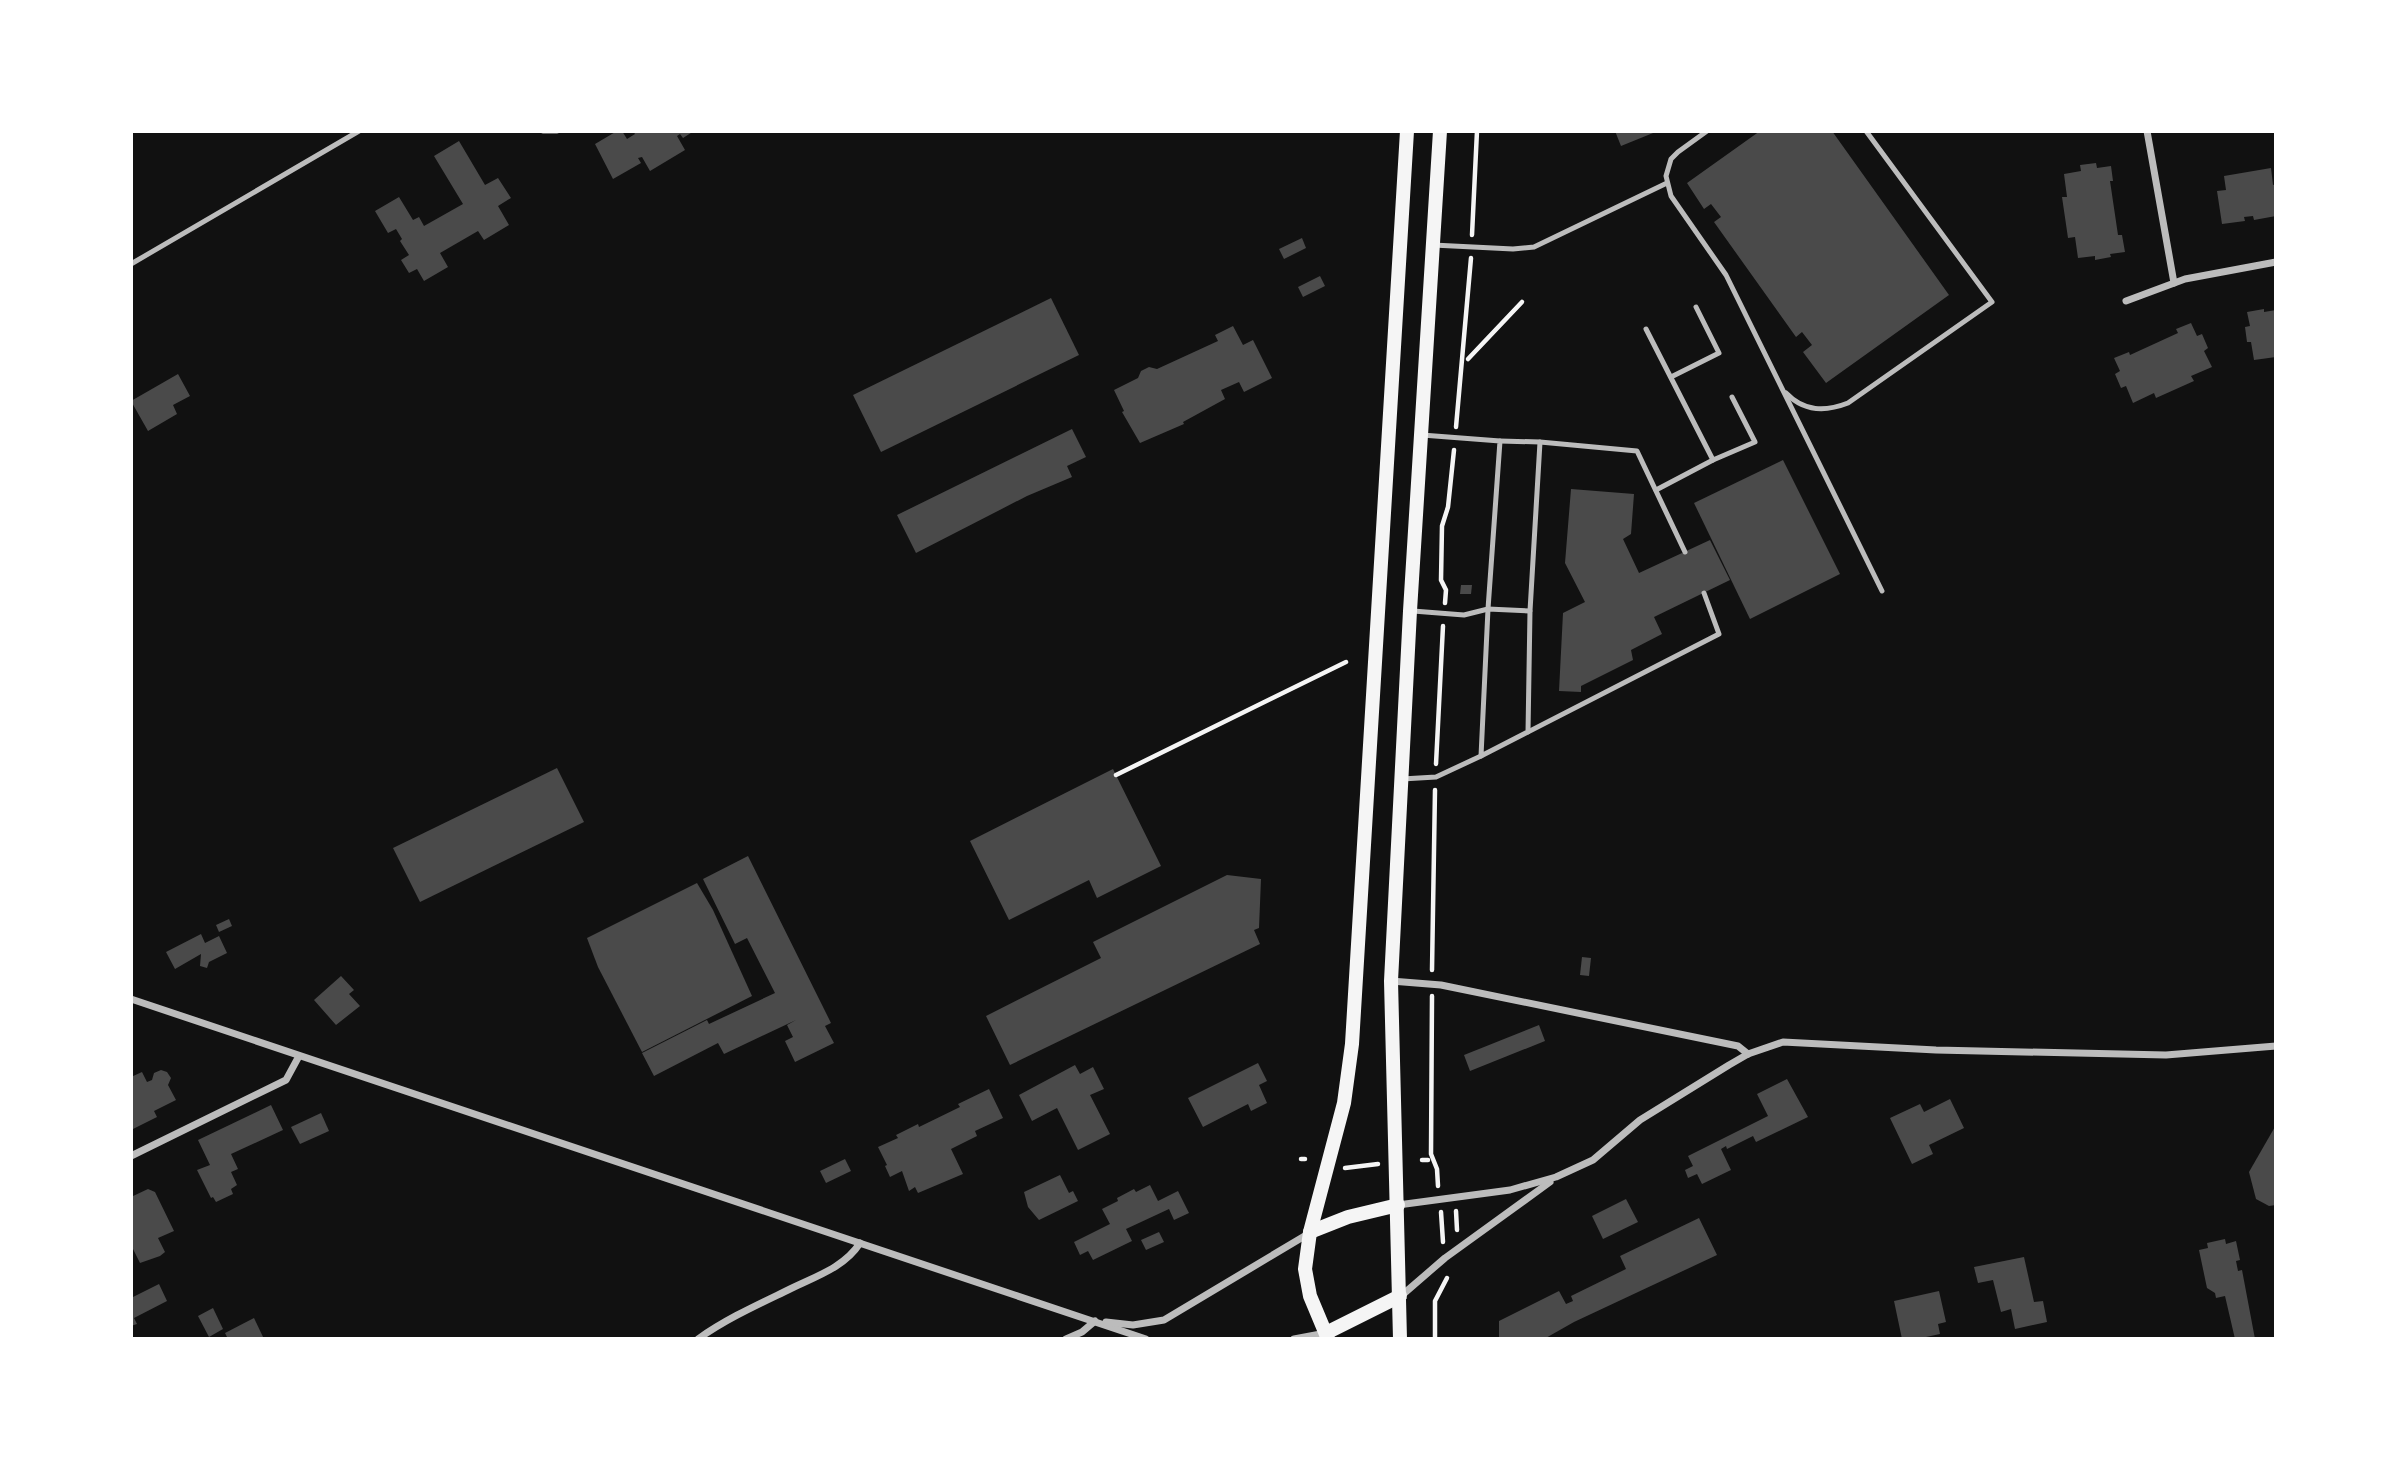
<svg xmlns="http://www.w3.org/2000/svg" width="2407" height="1470" font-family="Raleway,sans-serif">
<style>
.building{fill:#4a4a4a}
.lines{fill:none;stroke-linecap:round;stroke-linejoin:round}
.path{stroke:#f5f5f5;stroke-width:4.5}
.service{stroke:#bcbcbc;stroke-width:5}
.minor{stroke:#bcbcbc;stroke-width:7}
.secondary{stroke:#f5f5f5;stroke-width:14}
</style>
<rect width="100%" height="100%" fill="#111"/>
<!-- building -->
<g class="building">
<polygon points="617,131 622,131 627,139 635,134 633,131 694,131 683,138 680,134 677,136 685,150 650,171 642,157 638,158 641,163 613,179 595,144"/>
<polygon points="1615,131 1658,131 1621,146"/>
<polygon points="1760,131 1832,131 1949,295 1826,383 1803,352 1812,345 1802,332 1796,337 1714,222 1721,217 1711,204 1704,209 1687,183"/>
<polygon points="459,141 485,185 498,178 511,198 498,206 509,225 484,240 478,231 440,253 448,267 424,281 417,269 409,273 401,260 409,255 400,241 402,239 396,229 388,233 375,211 399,197 413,220 419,217 424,226 463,204 434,156"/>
<polygon points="2096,163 2097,168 2111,166 2113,181 2110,181 2118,235 2122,235 2125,252 2110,254 2111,257 2095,260 2095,256 2078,258 2075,237 2068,238 2062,197 2067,197 2064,174 2081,171 2080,165"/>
<polygon points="2271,168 2273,185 2276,184 2276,216 2254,220 2253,216 2244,217 2245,221 2222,224 2217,191 2226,190 2224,176"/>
<polygon points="1302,238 1306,248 1284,259 1279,249"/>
<polygon points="1320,276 1325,286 1303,297 1298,287"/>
<polygon points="1051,298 1079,355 881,452 853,395"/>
<polygon points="2264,309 2264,312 2276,310 2276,357 2254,360 2251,342 2247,342 2245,327 2250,326 2247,312"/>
<polygon points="2191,323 2197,336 2202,334 2208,348 2204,351 2212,367 2191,376 2194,381 2156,398 2154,393 2133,403 2126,386 2121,388 2115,374 2120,371 2114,358 2129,352 2130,355 2178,333 2176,329"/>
<polygon points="1233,326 1243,345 1253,340 1272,378 1244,392 1239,382 1221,390 1225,399 1183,422 1184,424 1140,443 1122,412 1124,411 1114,390 1138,378 1141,371 1149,367 1157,369 1218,341 1215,335"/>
<polygon points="178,374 190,396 173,405 177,414 148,431 131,401"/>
<polygon points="1072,429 1086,457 1067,466 1072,477 1027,496 916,553 897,515"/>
<polygon points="1783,460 1840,574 1750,619 1694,503"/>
<polygon points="1571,489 1634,494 1631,534 1623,539 1639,573 1710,540 1730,580 1654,617 1662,634 1631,650 1633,660 1581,686 1581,692 1559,691 1563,613 1585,602 1565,563"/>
<polygon points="1461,585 1472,585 1471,594 1460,594"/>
<polygon points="557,768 584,822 420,902 393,848"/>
<polygon points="1113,769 1161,866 1097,898 1089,880 1009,920 970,841"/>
<polygon points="748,856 831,1023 825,1026 834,1043 795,1062 785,1041 793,1037 787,1025 796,1020 724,1054 718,1043 654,1076 642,1053 707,1020 709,1024 775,993 747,938 735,944 703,879"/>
<polygon points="1227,875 1261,879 1259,928 1254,930 1260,944 1010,1065 986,1016 1101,958 1093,942"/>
<polygon points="697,883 713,910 752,996 642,1052 598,967 587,938"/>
<polygon points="229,919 232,926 219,932 216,925"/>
<polygon points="201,934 205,943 219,936 227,953 209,962 207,968 200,966 201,954 175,969 166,952"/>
<polygon points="1582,957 1591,958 1589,976 1580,975"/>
<polygon points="341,976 354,990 349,994 360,1006 336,1025 314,1000"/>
<polygon points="1539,1025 1545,1041 1470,1071 1464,1055"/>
<polygon points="1258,1063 1267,1081 1259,1085 1267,1103 1251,1111 1248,1104 1203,1127 1188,1098"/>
<polygon points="1075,1065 1080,1074 1093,1067 1104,1089 1090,1095 1110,1134 1078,1150 1057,1108 1032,1121 1019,1095"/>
<polygon points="161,1070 167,1072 171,1078 168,1085 176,1100 154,1111 157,1117 131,1130 131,1077 142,1072 147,1082 152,1080 154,1073"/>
<polygon points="1787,1079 1808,1117 1756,1142 1753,1136 1727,1149 1726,1146 1721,1149 1731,1170 1702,1184 1697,1174 1688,1178 1685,1170 1693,1166 1688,1156 1768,1116 1757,1094"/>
<polygon points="989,1089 1003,1118 975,1131 977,1136 951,1149 963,1174 918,1193 915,1187 909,1191 902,1171 890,1177 885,1166 887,1165 878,1147 898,1138 896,1135 918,1124 919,1127 960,1107 958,1104"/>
<polygon points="1950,1099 1964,1128 1929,1145 1933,1154 1912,1164 1890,1118 1920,1104 1924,1112"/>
<polygon points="271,1105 283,1130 231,1154 238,1169 231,1172 237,1185 231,1189 233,1194 216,1202 213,1197 211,1198 197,1170 210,1165 198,1140"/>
<polygon points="321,1113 329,1131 300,1144 291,1127"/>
<polygon points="2276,1125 2276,1205 2269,1206 2256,1199 2249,1172"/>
<polygon points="845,1159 851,1171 826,1183 820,1171"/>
<polygon points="1060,1175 1069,1193 1073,1191 1078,1201 1039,1220 1028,1207 1024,1192"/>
<polygon points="1150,1185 1158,1201 1178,1191 1189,1213 1174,1220 1169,1209 1126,1229 1132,1241 1093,1260 1088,1251 1080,1255 1074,1242 1110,1224 1102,1209 1118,1201 1117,1198 1134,1189 1136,1192"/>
<polygon points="148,1189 155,1192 174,1231 158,1238 165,1252 160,1256 140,1263 131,1245 131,1197"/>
<polygon points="1626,1199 1638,1222 1603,1239 1592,1216"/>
<polygon points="1699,1218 1717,1255 1574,1322 1544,1339 1499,1339 1499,1321 1559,1291 1566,1304 1573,1301 1571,1296 1626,1269 1620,1256"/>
<polygon points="1159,1232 1164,1242 1146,1250 1141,1240"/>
<polygon points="2225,1239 2226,1244 2236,1241 2240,1260 2236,1261 2238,1271 2242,1270 2255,1339 2235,1339 2225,1296 2216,1298 2215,1293 2207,1288 2199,1250 2208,1248 2207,1243"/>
<polygon points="2024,1257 2034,1302 2043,1301 2047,1322 2015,1329 2011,1309 2001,1312 1993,1280 1978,1283 1974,1267"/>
<polygon points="159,1284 167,1301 134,1318 137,1324 131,1326 131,1298"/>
<polygon points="1939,1291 1946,1322 1938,1324 1940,1334 1926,1337 1926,1339 1902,1339 1894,1301"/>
<polygon points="213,1308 223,1329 209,1337 198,1316"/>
<polygon points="254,1318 264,1339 228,1339 225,1333"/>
</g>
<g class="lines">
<!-- path -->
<g class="path">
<polyline points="1472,235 1477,131"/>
<polyline points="1468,359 1522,302"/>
<polyline points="1456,427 1471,258"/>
<polyline points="1445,603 1446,590 1441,580 1442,526 1448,507 1454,450"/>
<polyline points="1436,764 1443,626"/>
<polyline points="1116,775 1346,662"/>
<polyline points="1432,970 1435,790"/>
<polyline points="1432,996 1431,1154 1437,1169 1438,1186"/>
<polyline points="1301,1159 1305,1159"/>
<polyline points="1422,1160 1428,1160"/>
<polyline points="1345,1168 1378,1164"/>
<polyline points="1456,1211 1457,1230"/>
<polyline points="1441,1212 1443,1242"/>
<polyline points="1435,1339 1435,1301 1447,1278"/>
</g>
<!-- service -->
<g class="service">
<polyline points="543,131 557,131"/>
<polyline points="1707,131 1678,152 1671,159 1666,176 1671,196 1726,275 1882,591"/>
<polyline points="1433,245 1513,249 1534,247 1667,183"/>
<polyline points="131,264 359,131"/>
<polyline points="1646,329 1713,460 1656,490"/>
<polyline points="1671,377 1719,353 1696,307"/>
<path d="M 1786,393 C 1804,412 1825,412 1848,403 L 1992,302 L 1866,131"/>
<polyline points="1500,441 1540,442"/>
<polyline points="1713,460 1755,442 1732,397"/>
<polyline points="1413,611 1464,615 1488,609 1500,441 1422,435"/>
<polyline points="1530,611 1488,609 1481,756 1719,634 1704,593"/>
<polyline points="1528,732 1530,611 1540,442 1637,451 1685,552"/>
<polyline points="1402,779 1436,777 1481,756"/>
</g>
<!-- minor -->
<g class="minor">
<polyline points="2147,131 2174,283"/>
<polyline points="2126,301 2185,279 2276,262"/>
<polyline points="1391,981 1441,985 1738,1046 1748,1054"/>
<polyline points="131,999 1146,1339"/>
<polyline points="131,1156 286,1080 299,1056"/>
<polyline points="1398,1205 1510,1190 1556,1177 1593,1160 1640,1120 1729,1065 1748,1054 1783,1042 1936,1050 2166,1055 2276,1046"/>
<polyline points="1401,1296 1445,1258 1550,1182"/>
<polyline points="1106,1322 1133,1325 1164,1320 1308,1234"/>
<path d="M 698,1339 C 726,1319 757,1305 788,1290 C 814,1277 844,1268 860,1243"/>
<polyline points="1066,1339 1082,1332 1095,1321"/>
<polyline points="1294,1339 1326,1333"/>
</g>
<!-- secondary -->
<g class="secondary">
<polyline points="1310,1232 1348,1217 1398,1205"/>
<polyline points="1326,1333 1400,1296"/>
<polyline points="1328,1339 1310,1296 1305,1269 1310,1232 1344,1103 1352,1044 1407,131"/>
<polyline points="1400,1339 1391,981 1410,611 1440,131"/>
</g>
</g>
<!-- border -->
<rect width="2407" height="1470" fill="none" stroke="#ffffff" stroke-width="266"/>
</svg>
